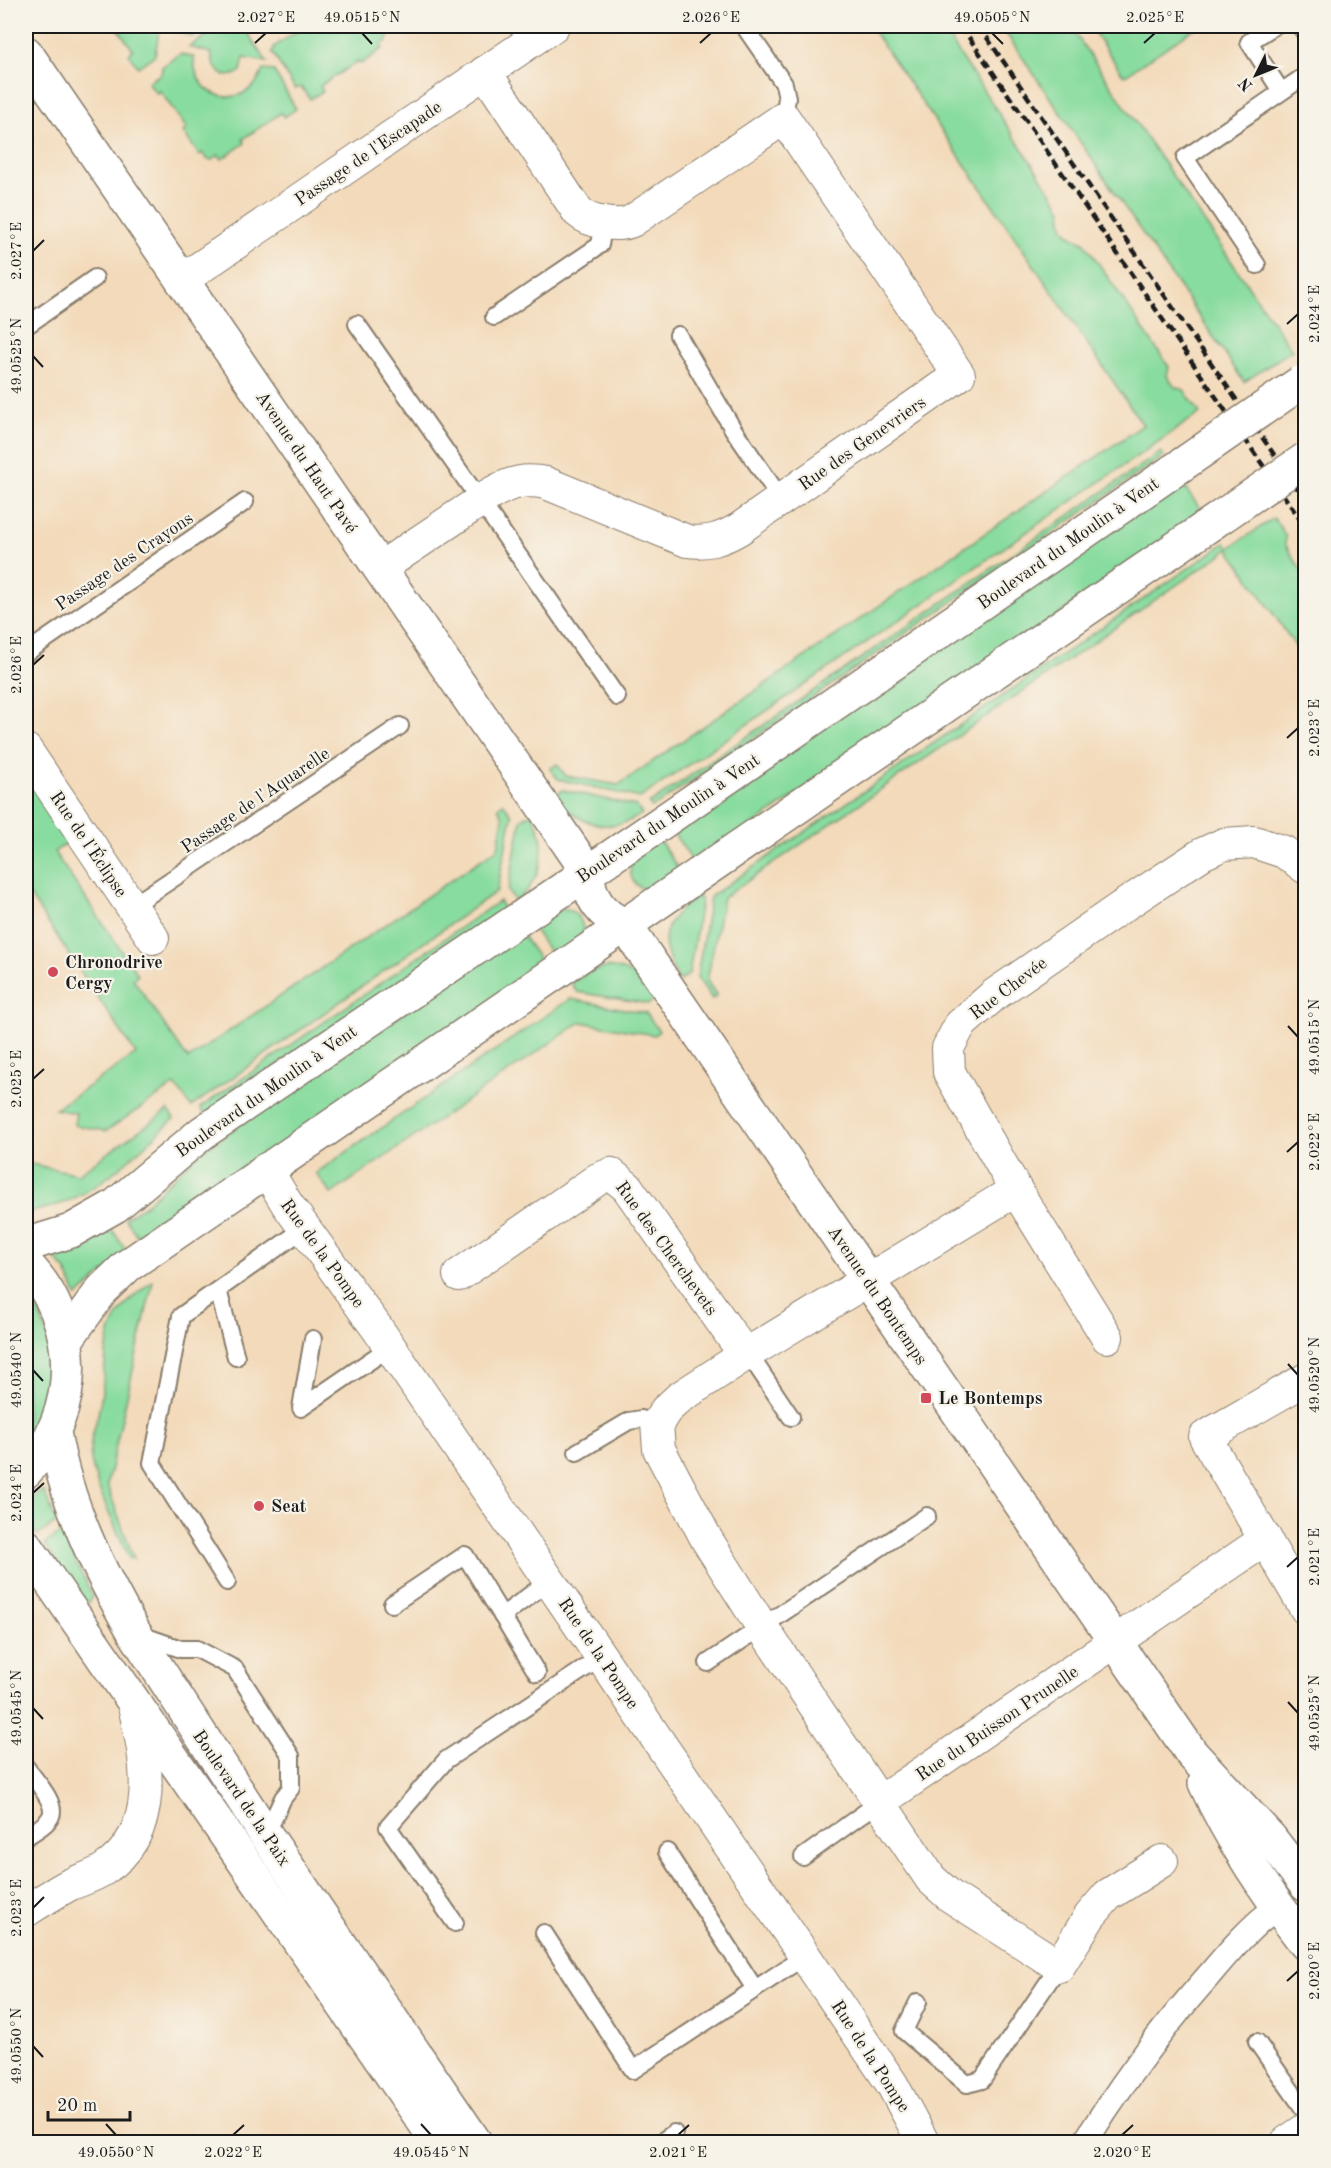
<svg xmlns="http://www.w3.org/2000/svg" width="1331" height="2168" font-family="'Old Standard TT',serif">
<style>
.green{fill:#88dc9f;stroke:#527c5e;stroke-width:1.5}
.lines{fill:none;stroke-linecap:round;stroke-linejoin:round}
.service-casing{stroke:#887b6b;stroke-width:20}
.pedestrian-casing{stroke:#887b6b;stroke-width:27}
.minor-casing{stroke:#887b6b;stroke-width:34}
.tertiary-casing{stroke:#887b6b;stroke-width:36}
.secondary-casing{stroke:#887b6b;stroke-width:36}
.service{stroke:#fff;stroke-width:16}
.pedestrian{stroke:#fff;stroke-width:24}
.minor{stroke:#fff;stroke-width:32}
.tertiary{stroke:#fff;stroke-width:33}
.secondary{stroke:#fff;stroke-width:33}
.rail{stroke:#1c1c1c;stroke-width:4.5;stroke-dasharray:9 4.5;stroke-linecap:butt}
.secondary-bridge-casing{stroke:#887b6b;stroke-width:36;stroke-linecap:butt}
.secondary-bridge{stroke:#fff;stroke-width:33}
.ticks{fill:none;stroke:#1c1c1c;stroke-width:2}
.poi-dot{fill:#d1495b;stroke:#f7f3e8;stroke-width:2}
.labels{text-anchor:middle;stroke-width:4.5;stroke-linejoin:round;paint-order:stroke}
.street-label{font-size:18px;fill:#1c1c1c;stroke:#f7f3e8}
.poi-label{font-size:18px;font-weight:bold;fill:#1c1c1c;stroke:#f7f3e8;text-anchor:start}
.neatline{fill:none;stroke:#1c1c1c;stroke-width:2}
.ticks-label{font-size:15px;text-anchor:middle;fill:#1c1c1c}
</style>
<rect width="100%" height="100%" fill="#f7f3e8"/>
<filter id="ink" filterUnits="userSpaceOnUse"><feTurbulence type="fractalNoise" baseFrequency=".0167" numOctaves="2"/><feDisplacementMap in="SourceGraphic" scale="12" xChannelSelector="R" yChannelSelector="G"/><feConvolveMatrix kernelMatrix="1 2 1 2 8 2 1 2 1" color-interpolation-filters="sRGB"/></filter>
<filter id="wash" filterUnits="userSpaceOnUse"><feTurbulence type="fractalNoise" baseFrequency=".008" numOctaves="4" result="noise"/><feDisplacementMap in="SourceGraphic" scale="24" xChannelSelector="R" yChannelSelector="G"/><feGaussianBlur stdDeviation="1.35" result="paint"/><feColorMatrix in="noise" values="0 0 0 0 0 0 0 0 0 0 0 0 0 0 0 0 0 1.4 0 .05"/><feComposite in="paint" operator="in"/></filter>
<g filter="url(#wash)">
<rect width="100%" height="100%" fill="#f3daba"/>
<!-- green -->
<g class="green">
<polygon points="116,26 160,26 155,55 138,67 129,54 133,50"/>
<polygon points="170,26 202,26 204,29 192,37 170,29"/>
<path d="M 221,26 L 243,26 L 267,62 L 244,58 L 241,71 C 224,83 213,70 211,53 L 189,47 Z"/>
<polygon points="305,26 387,26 384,29 389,35 387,41 381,45 383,48 361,64 358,61 320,86 323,91 310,99 301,87 295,89 272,52 275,46"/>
<path d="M 870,26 L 941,26 L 1062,209 C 1060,228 1066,235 1084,242 L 1169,367 L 1167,376 L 1175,387 L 1184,390 L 1200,413 L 640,798 L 558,779 L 550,769 L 557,764 L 566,776 L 618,785 L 1143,425 Z"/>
<polygon points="1001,26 1070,26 1292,350 1244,382"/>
<polygon points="1090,26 1198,26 1124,76"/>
<path d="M 180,54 L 194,57 C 193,102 248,112 263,70 L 274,71 L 296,109 L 284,117 L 281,113 L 243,139 L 245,143 L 222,159 L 219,155 L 212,160 L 207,159 L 202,153 L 199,155 L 183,132 L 187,129 L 160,91 L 156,93 L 148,82 L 161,74 L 162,67 Z"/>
<polygon points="1161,452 1164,456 652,808 649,804"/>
<polygon points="1180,481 1204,514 695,865 670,828"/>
<polygon points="1274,518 1286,537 1285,544 1305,576 1305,660 1229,549 723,898 707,981 717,996 712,999 697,977 710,897 1225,543 1229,548"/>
<polygon points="34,786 72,840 54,852 138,975 133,979 188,1059 498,848 503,818 498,807 503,803 512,815 497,891 191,1107 175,1085 106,1131 74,1125 76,1113 55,1109 136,1054 26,890 26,790"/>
<path d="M 563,790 L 636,806 L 642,814 C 610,836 576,824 554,795 Z"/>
<path d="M 531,813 C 550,843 544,879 515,901 L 508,891 L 521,820 Z"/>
<path d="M 658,838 L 681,873 C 666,882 648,900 633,881 C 623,861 643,850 658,838 Z"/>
<path d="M 698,896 L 701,901 L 689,974 L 680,981 C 657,943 659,922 698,896 Z"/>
<polygon points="499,901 504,909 205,1115 200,1108"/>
<path d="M 564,908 C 577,912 585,922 583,936 L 554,959 L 531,925 Z"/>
<polygon points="521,933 544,966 142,1243 125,1218 144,1206 200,1152"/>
<path d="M 608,967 C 630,969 643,980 656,998 L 649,1004 L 577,992 L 571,983 L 588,972 Z"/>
<polygon points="570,999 646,1013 659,1031 654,1035 581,1022 331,1194 316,1173"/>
<path d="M 168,1110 L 174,1119 C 127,1160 90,1205 26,1212 L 26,1163 L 78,1174 Z"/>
<polygon points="109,1225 127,1252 77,1297 66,1271 49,1252"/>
<path d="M 153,1281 L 107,1485 L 134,1559 L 129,1558 C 116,1527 97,1493 91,1459 C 88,1442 96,1426 99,1410 C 111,1350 95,1321 153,1281 Z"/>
<path d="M 26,1290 C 60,1340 58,1397 26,1447 Z"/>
<polygon points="43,1490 57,1522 38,1535 26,1523 26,1503"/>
<polygon points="61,1533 93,1596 89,1603 84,1602 45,1544"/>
</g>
</g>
<g filter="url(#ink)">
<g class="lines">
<defs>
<g id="service">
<polyline points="744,26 784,84 787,98 784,118"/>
<polyline points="1274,26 1249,42 1281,91"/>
<polyline points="1300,26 1306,34"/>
<polyline points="1257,265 1185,158 1306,75"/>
<polyline points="494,317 600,245 604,221"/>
<polyline points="357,324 617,697"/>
<polyline points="26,326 95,278"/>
<polyline points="678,335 733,429 781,499"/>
<polyline points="26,653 245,502"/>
<polyline points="132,906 400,726"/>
<polyline points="218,1290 236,1357"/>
<polyline points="313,1339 301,1408 390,1347"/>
<polyline points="748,1353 791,1417"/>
<polyline points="577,1452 629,1421 641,1419 657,1424"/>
<polyline points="227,1582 152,1463 181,1316 305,1228"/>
<polyline points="392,1604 465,1555 537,1673"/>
<polyline points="502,1616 549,1581"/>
<polyline points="141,1635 181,1649 197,1649 235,1669 291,1756 291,1788 283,1798 266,1835"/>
<polyline points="708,1663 927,1516"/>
<path d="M 26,1767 C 33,1778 57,1802 51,1816 C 47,1825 33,1832 26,1837"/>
<polyline points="667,1852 755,1989"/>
<polyline points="803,1857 878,1803"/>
<polyline points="455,1923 388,1827 446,1760 602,1657"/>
<polyline points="544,1933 633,2070 805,1956"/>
<polyline points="918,2002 904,2031 967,2084 982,2080 1059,1966"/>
<polyline points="1257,2042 1306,2112"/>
<polyline points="661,2142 674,2133"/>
</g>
<path id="pedestrian" d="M 1085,2142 C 1122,2082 1163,2027 1210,1974 C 1231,1949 1251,1926 1278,1906"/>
<g id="minor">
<polyline points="182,280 553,26"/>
<path d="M 380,568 L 492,493 C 511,482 525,479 546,483 L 687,541 C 707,544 722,539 739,529 L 959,375 L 784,118 L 632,221 C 618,228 589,222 578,212 L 485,72"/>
<polyline points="26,750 153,938"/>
<polyline points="266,1169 287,1204 377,1328 892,2084 923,2142"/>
<polyline points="1016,1190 1107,1337"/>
<polyline points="459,1275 598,1179 611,1174 627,1187 745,1355 1016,1190 949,1072 948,1048 960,1025 994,995 1120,908 1202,854 1224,844 1254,842 1284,852 1306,868"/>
<polyline points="745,1355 679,1398 666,1410 657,1424 659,1449 707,1540 762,1627 931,1879 950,1896 1059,1966 1090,1916 1108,1895 1162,1861"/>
<polyline points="1306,1379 1205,1437 1306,1609"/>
<polyline points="878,1803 1266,1539"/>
<path d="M 26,1911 C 40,1902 54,1893 69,1885 C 80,1880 92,1877 103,1870 C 162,1832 147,1759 133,1702"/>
<polyline points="1287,2142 1306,2129"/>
</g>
<g id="tertiary">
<polyline points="26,53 588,872"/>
<path d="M 588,872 C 588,897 602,916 625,925"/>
<polyline points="625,925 1192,1754 1270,1838 1306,1885"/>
<path d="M 1205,1783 C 1231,1841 1267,1893 1306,1944"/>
</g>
<g id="secondary">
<polyline points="26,1245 71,1231 115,1206 202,1133 658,825 1183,464"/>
<path d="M 26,1264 C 82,1321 81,1414 26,1471"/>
<polyline points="66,1340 102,1290 127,1266 1221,517"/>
<path d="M 54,1432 C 66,1504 98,1569 134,1632 L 266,1835 L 475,2142"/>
<polyline points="26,1546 438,2142"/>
</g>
</defs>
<!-- service casing -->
<use href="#service" class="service-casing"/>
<!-- pedestrian casing -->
<use href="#pedestrian" class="pedestrian-casing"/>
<!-- minor casing -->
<use href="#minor" class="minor-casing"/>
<!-- tertiary casing -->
<use href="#tertiary" class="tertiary-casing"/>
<!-- secondary casing -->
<use href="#secondary" class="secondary-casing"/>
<!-- service -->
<use href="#service" class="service"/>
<!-- pedestrian -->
<use href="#pedestrian" class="pedestrian"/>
<!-- minor -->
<use href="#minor" class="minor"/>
<!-- tertiary -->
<use href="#tertiary" class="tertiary"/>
<!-- secondary -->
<use href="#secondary" class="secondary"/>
<!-- rail -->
<g class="rail">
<polyline points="961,26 1306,528"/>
<polyline points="979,26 1306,501"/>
</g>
<defs>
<g id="secondary-bridge">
<polyline points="1183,464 1300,383"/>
<polyline points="1221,517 1306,459"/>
</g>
</defs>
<!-- secondary-bridge casing -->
<use href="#secondary-bridge" class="secondary-bridge-casing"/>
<!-- secondary-bridge -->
<use href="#secondary-bridge" class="secondary-bridge"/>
</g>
</g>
<!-- ticks -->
<path class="ticks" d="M 362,33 L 372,44M 992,33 L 1003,44M 255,43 L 266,33M 700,43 L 711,33M 1144,43 L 1155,33M 33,251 L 44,240M 1287,324 L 1298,314M 33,356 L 43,367M 33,665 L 44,655M 1287,738 L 1298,728M 1288,1026 L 1298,1037M 33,1079 L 44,1069M 1287,1152 L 1298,1142M 1288,1364 L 1298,1375M 33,1370 L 43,1381M 33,1493 L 44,1483M 1287,1567 L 1298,1557M 1288,1702 L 1298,1713M 33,1708 L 43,1719M 33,1908 L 44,1897M 1287,1981 L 1298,1971M 33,2046 L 43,2057M 106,2124 L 116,2135M 421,2124 L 431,2135M 233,2135 L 244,2125M 678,2135 L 689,2125M 1122,2135 L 1133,2125"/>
<!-- markers -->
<g class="poi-dot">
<circle cx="53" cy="972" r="6"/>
<rect x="920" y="1392" width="12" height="12" rx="3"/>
<circle cx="259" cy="1506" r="6"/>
</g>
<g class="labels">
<!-- street labels -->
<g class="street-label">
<text transform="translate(368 153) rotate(-34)" y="6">Passage de l'Escapade</text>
<text transform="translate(862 443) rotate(-35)" y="6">Rue des Genevriers</text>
<text transform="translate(307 462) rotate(56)" y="6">Avenue du Haut Pavé</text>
<text transform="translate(1068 543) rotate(-35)" y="6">Boulevard du Moulin à Vent</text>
<text transform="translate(124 561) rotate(-34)" y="6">Passage des Crayons</text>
<text transform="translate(255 800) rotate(-34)" y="6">Passage de l'Aquarelle</text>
<text transform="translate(668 818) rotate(-34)" y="6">Boulevard du Moulin à Vent</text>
<text transform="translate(89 844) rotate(56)" y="6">Rue de l'Éclipse</text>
<text transform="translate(1008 988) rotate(-37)" y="6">Rue Chevée</text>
<text transform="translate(266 1091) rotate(-35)" y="6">Boulevard du Moulin à Vent</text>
<text transform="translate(667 1248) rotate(54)" y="6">Rue des Cherchevets</text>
<text transform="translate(323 1253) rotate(54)" y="6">Rue de la Pompe</text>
<text transform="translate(878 1295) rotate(56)" y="6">Avenue du Bontemps</text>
<text transform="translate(599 1653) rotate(56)" y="6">Rue de la Pompe</text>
<text transform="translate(997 1723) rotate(-34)" y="6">Rue du Buisson Prunelle</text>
<text transform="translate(242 1798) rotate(56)" y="6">Boulevard de la Paix</text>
<text transform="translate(871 2056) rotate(57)" y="6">Rue de la Pompe</text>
</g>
<!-- poi labels -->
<g class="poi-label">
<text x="65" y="968">Chronodrive<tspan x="65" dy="21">Cergy</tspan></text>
<text x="938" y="1404">Le Bontemps</text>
<text x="271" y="1512">Seat</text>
</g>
</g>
<!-- margin -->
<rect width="1331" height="2168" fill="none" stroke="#f7f3e8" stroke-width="66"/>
<!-- north arrow -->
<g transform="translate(1256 75) rotate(227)" stroke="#f7f3e8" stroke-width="4.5" paint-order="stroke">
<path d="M0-4.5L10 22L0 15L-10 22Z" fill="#1c1c1c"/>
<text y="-9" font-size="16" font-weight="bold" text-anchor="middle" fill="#1c1c1c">N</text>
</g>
<!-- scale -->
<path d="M48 2111v9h82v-9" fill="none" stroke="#1c1c1c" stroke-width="3"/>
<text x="57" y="2111" font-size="18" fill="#1c1c1c" stroke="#f7f3e8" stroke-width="4.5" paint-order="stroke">20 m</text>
<rect x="33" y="33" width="1265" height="2102" class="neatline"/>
<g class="ticks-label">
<text x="266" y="22">2.027°E</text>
<text x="362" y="22">49.0515°N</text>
<text x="711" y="22">2.026°E</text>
<text x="992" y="22">49.0505°N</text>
<text x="1155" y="22">2.025°E</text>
<text transform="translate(16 251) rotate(-90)" y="5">2.027°E</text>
<text transform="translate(1314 314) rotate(-90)" y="5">2.024°E</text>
<text transform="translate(16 356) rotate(-90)" y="5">49.0525°N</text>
<text transform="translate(16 665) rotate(-90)" y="5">2.026°E</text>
<text transform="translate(1314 728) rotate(-90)" y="5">2.023°E</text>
<text transform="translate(1314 1037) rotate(-90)" y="5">49.0515°N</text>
<text transform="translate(16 1079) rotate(-90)" y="5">2.025°E</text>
<text transform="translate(1314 1142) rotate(-90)" y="5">2.022°E</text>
<text transform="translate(16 1370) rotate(-90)" y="5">49.0540°N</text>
<text transform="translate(1314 1375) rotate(-90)" y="5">49.0520°N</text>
<text transform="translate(16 1493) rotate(-90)" y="5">2.024°E</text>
<text transform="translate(1314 1557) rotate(-90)" y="5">2.021°E</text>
<text transform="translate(16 1708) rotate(-90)" y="5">49.0545°N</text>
<text transform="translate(1314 1713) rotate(-90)" y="5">49.0525°N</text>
<text transform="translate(16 1908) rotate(-90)" y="5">2.023°E</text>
<text transform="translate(1314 1971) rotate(-90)" y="5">2.020°E</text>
<text transform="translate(16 2046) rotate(-90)" y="5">49.0550°N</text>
<text x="116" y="2157">49.0550°N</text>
<text x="233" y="2157">2.022°E</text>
<text x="431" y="2157">49.0545°N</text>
<text x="678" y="2157">2.021°E</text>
<text x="1122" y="2157">2.020°E</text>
</g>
</svg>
